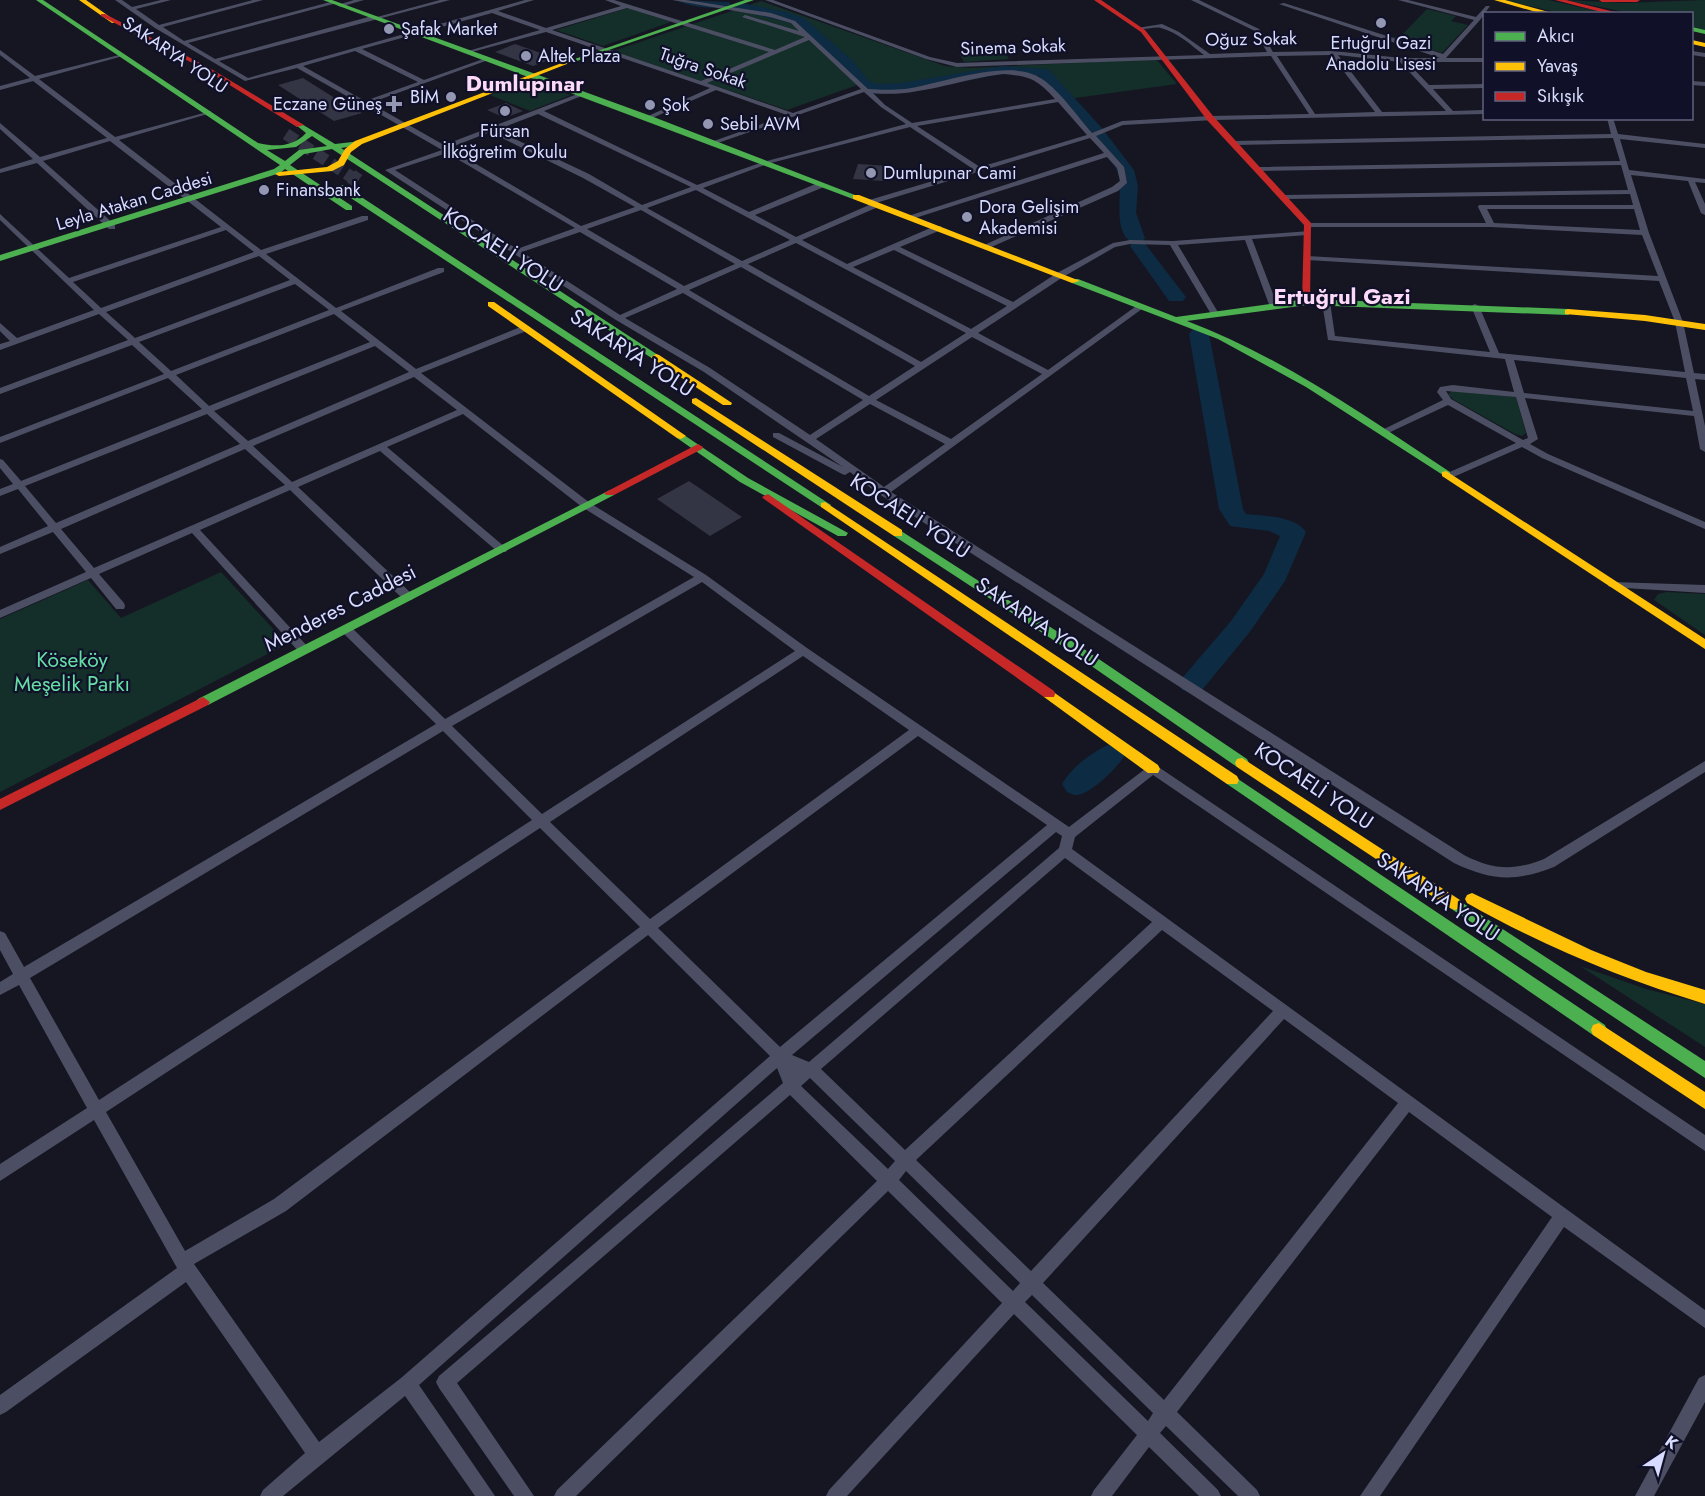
<svg xmlns="http://www.w3.org/2000/svg" width="1705" height="1496" font-family="Jost,sans-serif">
<style>
.green{fill:#142e29}
.lines{fill:none;stroke-linecap:round;stroke-linejoin:round}
.river{fill:#0d2b42;fill-rule:evenodd}
.building{fill:#343544}
.highway-tunnel-far1{stroke:#333443;stroke-width:12;stroke-dasharray:12 6;stroke-linecap:butt}
.highway-tunnel{stroke:#333443;stroke-width:15;stroke-dasharray:15 8;stroke-linecap:butt}
.street{fill:#4c4f63;fill-rule:evenodd}
.fast{fill:#4caf50;fill-rule:evenodd}
.slow{fill:#ffc107;fill-rule:evenodd}
.jam{fill:#c62828;fill-rule:evenodd}
.poi-dot{fill:#9497b1;stroke:#101128;stroke-width:2}
.labels{text-anchor:middle;stroke-width:4.5;stroke-linejoin:round;paint-order:stroke}
.far-poi-label{font-size:18px;fill:#d8dcfe;stroke:#101128;text-anchor:start}
.far-street-label{font-size:18px;fill:#d8dcfe;stroke:#101128}
.street-label{font-size:21px;fill:#d8dcfe;stroke:#101128}
.park-label{font-size:21px;fill:#64dea5;stroke:#101128}
.far-district-label{font-size:22px;font-weight:bold;fill:#fedaf9;stroke:#101128}
</style>
<rect width="100%" height="100%" fill="#161622"/>
<!-- green -->
<g class="green">
<polygon points="1504,0 1548,0 1606,13 1560,13"/>
<polygon points="1566,0 1624,3 1705,0 1705,30 1692,27 1692,14 1630,13"/>
<polygon points="761,1 945,66 970,68 1156,59 1177,84 1068,99 1043,72 993,71 886,90 870,88 863,83 787,110 613,51"/>
<polygon points="628,8 671,22 603,46 556,30"/>
<polygon points="1427,9 1456,16 1451,21 1468,25 1442,53 1390,37 1400,37"/>
<polygon points="1004,51 1009,59 964,62 959,53"/>
<polygon points="518,84 544,85 571,95 530,111 490,95"/>
<polygon points="1452,390 1516,397 1526,433 1522,436 1515,434 1454,400 1448,395"/>
<polygon points="221,572 287,644 0,792 0,619 88,580 121,618"/>
<polygon points="1667,592 1705,594 1705,635 1654,600 1658,594"/>
<polygon points="1580,966 1646,989 1705,1004 1705,1047"/>
</g>
<g class="lines">
<!-- river -->
<g class="river">
<path d="M 678,0 L 729,2 L 731,5 C 724,11 685,7 678,0 Z"/>
<path d="M 741,3 L 786,12 L 804,18 L 852,60 L 868,80 L 877,84 L 901,83 L 1002,66 L 1048,69 L 1101,127 L 1134,170 L 1138,186 L 1136,213 L 1145,238 L 1143,241 L 1186,297 L 1183,301 L 1169,301 L 1130,246 L 1132,243 C 1111,230 1124,192 1118,173 C 1116,166 1109,160 1105,154 C 1084,127 1061,102 1039,76 L 1002,74 L 901,93 L 875,94 L 858,86 L 842,66 L 794,24 L 736,10 L 734,7 Z"/>
<path d="M 1199,328 L 1206,330 L 1209,334 L 1243,509 L 1246,514 C 1264,516 1295,516 1306,532 L 1285,581 L 1249,633 L 1202,690 L 1192,693 L 1182,690 L 1178,683 L 1231,621 L 1264,574 L 1280,536 L 1269,531 L 1230,526 L 1219,509 L 1189,334 L 1192,330 Z"/>
<path d="M 1111,744 L 1121,747 L 1125,755 C 1119,766 1089,796 1076,795 C 1073,795 1070,793 1067,792 L 1062,784 C 1071,768 1094,750 1111,744 Z"/>
</g>
</g>
<!-- building -->
<g class="building">
<polygon points="515,44 535,51 554,58 533,66 495,52"/>
<polygon points="303,78 341,102 362,113 334,121 278,85"/>
<polygon points="506,103 523,111 505,118 487,110"/>
<polygon points="858,164 889,166 884,181 853,179"/>
<polygon points="689,481 742,517 710,536 657,499"/>
</g>
<g class="lines">
<!-- highway-tunnel-far1 -->
<polyline class="highway-tunnel-far1" points="286,134 353,178"/>
<!-- highway-tunnel -->
<polyline class="highway-tunnel" points="351,176 358,181"/>
<!-- street -->
<g class="street">
<path d="M 115,0 L 122,0 L 132,7 L 161,0 L 171,0 L 136,9 L 159,25 L 253,0 L 263,0 L 163,27 L 184,41 L 334,1 L 337,3 L 188,43 L 215,59 L 372,16 L 377,17 L 440,0 L 450,0 L 219,61 L 248,78 L 525,0 L 534,0 L 498,11 L 546,28 L 621,6 L 605,0 L 614,0 L 775,50 L 805,37 L 742,17 L 745,15 L 799,31 L 791,23 L 770,17 L 672,0 L 686,0 L 771,13 L 795,21 L 868,89 C 881,90 892,90 905,89 C 942,84 1014,55 1045,81 C 1063,95 1077,116 1092,133 L 1122,121 L 1210,116 L 1309,114 L 1271,56 L 957,67 L 926,59 L 765,0 L 773,0 L 930,57 L 957,63 L 1204,55 C 1191,45 1177,32 1161,28 C 1153,26 1145,31 1137,28 L 1162,24 L 1179,32 L 1210,54 L 1267,52 L 1255,31 L 1191,0 L 1199,0 L 1259,29 L 1273,52 L 1333,51 L 1402,58 L 1440,58 L 1279,4 L 1284,3 L 1443,54 L 1474,20 L 1398,0 L 1408,0 L 1476,17 L 1486,6 L 1490,6 L 1480,20 L 1446,58 L 1484,58 L 1484,62 L 1407,62 L 1429,85 L 1484,84 L 1484,88 L 1433,89 L 1453,111 L 1484,110 L 1484,114 L 1214,120 L 1123,125 L 1096,136 L 1124,167 L 1127,183 L 1118,191 L 989,248 L 982,246 L 1112,187 L 1120,181 L 1117,168 L 1107,157 L 912,219 L 905,217 L 1104,153 L 1090,138 L 876,203 L 879,205 L 878,207 L 802,240 L 847,264 L 935,226 L 941,226 L 941,230 L 900,247 L 1013,302 L 1057,273 L 1113,243 L 1130,240 L 1173,241 L 1310,231 L 1310,235 L 1307,235 L 1252,239 L 1278,307 L 1274,309 L 1270,307 L 1245,240 L 1178,245 L 1219,314 L 1215,316 L 1211,314 L 1170,245 L 1130,244 L 1115,247 L 1063,277 L 978,333 L 1048,370 L 1139,304 L 1146,306 L 891,492 L 1464,855 C 1493,870 1514,871 1544,859 L 1705,761 L 1705,772 L 1554,867 C 1515,882 1492,881 1454,863 L 876,492 L 850,472 L 845,475 L 842,474 L 773,437 L 773,433 L 779,433 L 843,467 L 704,372 L 616,320 L 385,170 L 442,150 L 364,105 L 360,105 L 359,103 L 297,68 L 245,81 L 155,28 ZM 627,8 L 769,52 L 701,81 L 552,30 ZM 492,13 L 540,30 L 468,51 L 468,53 L 546,32 L 710,88 L 646,117 L 646,119 L 650,119 L 716,90 L 787,115 L 711,142 L 711,144 L 715,144 L 864,92 L 881,107 L 906,124 L 763,162 L 697,185 L 544,111 L 584,95 L 584,93 L 580,93 L 444,145 L 370,103 L 491,59 L 486,58 L 424,80 L 362,49 ZM 809,40 L 861,89 L 793,113 L 707,83 ZM 355,51 L 418,82 L 365,101 L 303,66 ZM 1331,55 L 1375,112 L 1315,114 L 1277,56 ZM 1338,55 L 1400,62 L 1446,111 L 1382,112 ZM 1003,74 C 1029,76 1037,79 1055,99 L 912,123 L 885,105 L 873,93 C 916,98 960,79 1003,74 ZM 1058,102 L 1087,135 L 980,167 L 917,126 ZM 538,114 L 691,187 L 642,205 L 589,174 L 496,130 ZM 910,127 L 973,169 L 866,201 L 865,203 L 869,205 L 796,237 L 755,215 L 824,187 L 824,183 L 818,183 L 749,212 L 703,188 L 767,164 ZM 490,132 L 583,178 L 635,207 L 581,226 L 449,148 ZM 447,153 L 575,228 L 517,249 L 395,170 ZM 696,190 L 790,240 L 742,261 L 647,208 ZM 641,210 L 735,264 L 684,286 L 587,229 ZM 580,232 L 677,289 L 620,315 L 522,252 ZM 796,243 L 966,333 L 921,362 L 748,264 ZM 894,250 L 1007,306 L 971,329 L 853,267 ZM 741,267 L 915,366 L 869,396 L 689,290 ZM 683,293 L 863,400 L 810,435 L 710,368 L 625,318 ZM 972,337 L 1042,374 L 951,439 L 876,400 ZM 870,404 L 945,444 L 884,487 L 816,439 Z"/>
<polygon points="354,0 364,0 340,7 337,5"/>
<path d="M 0,50 L 35,76 L 123,54 L 123,56 L 39,79 L 115,137 L 211,111 L 211,113 L 119,140 L 261,250 L 362,216 L 368,216 L 368,220 L 266,254 L 336,308 L 438,268 L 444,268 L 444,272 L 341,311 L 416,369 L 523,326 L 529,326 L 529,330 L 421,373 L 590,503 L 706,575 L 807,648 L 1069,827 L 1149,766 L 1157,766 L 1705,1135 L 1705,1151 L 1153,775 L 1075,837 L 1072,849 L 1705,1310 L 1705,1328 L 1564,1227 L 1380,1496 L 1360,1496 L 1552,1217 L 1409,1112 L 1177,1412 L 1257,1490 L 1260,1496 L 1238,1496 L 1166,1426 L 1160,1433 L 1218,1490 L 1221,1496 L 1199,1496 L 1149,1447 L 1112,1496 L 1091,1496 L 1094,1490 L 1137,1435 L 1014,1314 L 847,1496 L 826,1496 L 829,1490 L 1002,1303 L 888,1191 L 576,1496 L 554,1496 L 557,1490 L 877,1181 L 790,1095 L 457,1383 L 534,1496 L 514,1496 L 439,1388 L 436,1382 L 439,1376 L 783,1083 L 777,1068 L 419,1385 L 495,1496 L 475,1496 L 405,1396 L 283,1496 L 260,1496 L 263,1490 L 305,1453 L 186,1282 L 6,1412 L 0,1415 L 0,1395 L 177,1268 L 94,1120 L 0,1181 L 0,1164 L 87,1108 L 19,985 L 0,995 L 0,982 L 13,974 L 0,950 L 0,931 L 5,933 L 24,967 L 436,724 L 342,632 L 341,629 L 342,626 L 350,626 L 445,719 L 694,577 L 582,507 L 463,414 L 387,447 L 506,548 L 507,550 L 506,552 L 498,552 L 380,451 L 298,487 L 412,594 L 413,597 L 412,600 L 404,600 L 290,490 L 200,530 L 308,647 L 310,650 L 308,653 L 300,653 L 192,533 L 99,574 L 124,603 L 125,606 L 124,609 L 116,609 L 91,578 L 0,618 L 0,610 L 86,572 L 53,532 L 0,554 L 0,547 L 48,526 L 18,489 L 0,496 L 0,489 L 13,484 L 0,468 L 0,459 L 3,460 L 21,481 L 202,409 L 168,378 L 0,443 L 0,437 L 164,374 L 132,345 L 0,394 L 0,388 L 128,340 L 99,314 L 0,350 L 0,344 L 10,341 L 0,331 L 0,323 L 17,338 L 94,310 L 0,220 L 0,214 L 69,278 L 221,227 L 110,141 L 43,161 L 115,225 L 115,229 L 109,229 L 37,163 L 0,173 L 0,169 L 33,159 L 0,129 L 0,123 L 40,157 L 107,138 L 33,81 L 0,90 L 0,86 L 30,78 L 0,55 ZM 226,230 L 254,252 L 101,308 L 73,282 ZM 259,256 L 290,280 L 135,338 L 106,312 ZM 295,284 L 329,310 L 171,371 L 139,342 ZM 334,314 L 370,342 L 209,406 L 176,375 ZM 375,346 L 409,372 L 248,441 L 214,411 ZM 414,377 L 457,410 L 292,482 L 253,446 ZM 207,414 L 240,444 L 56,523 L 25,486 ZM 245,449 L 285,485 L 94,568 L 61,529 ZM 702,582 L 795,651 L 542,814 L 452,726 ZM 803,656 L 909,730 L 650,919 L 550,822 ZM 443,731 L 532,820 L 99,1100 L 30,978 ZM 918,736 L 1047,825 L 780,1047 L 658,928 ZM 540,828 L 640,927 L 274,1199 L 185,1251 L 106,1112 ZM 1056,832 L 1062,836 L 1059,848 L 809,1062 L 792,1055 ZM 1065,858 L 1152,922 L 905,1150 L 821,1069 ZM 1162,930 L 1273,1011 L 1031,1271 L 916,1160 ZM 648,935 L 770,1056 L 401,1378 L 319,1442 L 194,1264 L 286,1211 ZM 1284,1019 L 1398,1103 L 1164,1400 L 1043,1283 ZM 810,1078 L 895,1161 L 888,1169 L 801,1086 ZM 906,1171 L 1020,1283 L 1013,1291 L 899,1180 ZM 1032,1295 L 1153,1413 L 1148,1421 L 1025,1302 Z"/>
<polygon points="1692,51 1705,53 1705,57 1692,55"/>
<polygon points="1692,81 1705,82 1705,86 1692,85"/>
<path d="M 1607,118 L 1613,118 L 1618,134 L 1705,144 L 1705,148 L 1620,139 L 1629,170 L 1705,179 L 1705,183 L 1695,182 L 1705,204 L 1705,215 L 1701,213 L 1688,181 L 1631,175 L 1649,233 L 1683,322 L 1694,373 L 1705,374 L 1705,380 L 1695,379 L 1705,426 L 1705,452 L 1700,449 L 1694,416 L 1525,398 L 1538,439 L 1530,444 L 1548,454 L 1705,522 L 1705,529 L 1542,458 L 1522,447 L 1451,478 L 1445,478 L 1445,474 L 1516,443 L 1448,405 L 1386,434 L 1383,435 L 1378,432 L 1443,400 L 1437,392 L 1440,387 L 1453,385 L 1514,392 L 1505,359 L 1328,340 L 1322,302 L 1326,300 L 1330,302 L 1335,336 L 1490,352 L 1471,306 L 1475,304 L 1479,306 L 1499,353 L 1685,372 L 1675,322 L 1659,281 L 1307,260 L 1303,258 L 1307,256 L 1658,276 L 1642,235 L 1491,227 L 1308,227 L 1304,225 L 1308,223 L 1486,223 L 1478,207 L 1479,205 L 1633,205 L 1630,194 L 1283,199 L 1279,197 L 1283,195 L 1628,190 L 1621,165 L 1258,171 L 1254,169 L 1258,167 L 1620,161 L 1613,138 L 1235,145 L 1232,143 L 1235,141 L 1611,134 ZM 1487,209 L 1634,209 L 1640,230 L 1494,223 ZM 1514,360 L 1686,378 L 1693,411 L 1524,393 ZM 1446,391 L 1516,397 L 1528,438 L 1523,440 L 1451,399 Z"/>
<polygon points="1613,582 1705,585 1705,593 1609,587 1608,585 1609,583"/>
<polygon points="1705,1375 1705,1402 1654,1496 1635,1496 1699,1378"/>
</g>
<!-- fast -->
<g class="fast">
<path d="M 36,0 L 43,0 L 258,143 C 276,147 293,147 306,133 L 296,125 L 300,123 L 335,144 L 361,141 L 361,145 L 341,148 L 661,357 L 653,359 L 332,149 L 304,154 L 290,165 L 352,206 L 352,210 L 346,210 L 285,169 L 280,173 L 0,261 L 0,255 L 274,169 L 280,165 ZM 312,136 L 327,146 L 299,150 L 285,161 L 267,150 L 296,147 Z"/>
<polygon points="323,0 332,0 651,116 860,197 853,199"/>
<polygon points="745,0 754,0 571,63 566,62"/>
<polygon points="1692,27 1705,30 1705,34 1692,31"/>
<polygon points="337,185 343,185 831,505 829,507 821,507 337,189"/>
<path d="M 1072,279 L 1078,279 L 1176,317 L 1307,299 L 1568,309 L 1573,312 L 1568,315 L 1307,305 L 1187,321 C 1282,357 1365,416 1450,472 L 1450,476 L 1446,477 L 1306,387 L 1218,339 L 1072,283 Z"/>
<polygon points="681,433 748,478 848,533 846,536 838,536 740,482 677,438 676,436"/>
<polygon points="610,490 616,493 614,495 208,705 198,705 196,702 198,699"/>
<polygon points="898,529 1072,641 1247,759 1249,763 1247,767 1237,767 1064,647 894,536 894,530"/>
<polygon points="1232,775 1605,1025 1607,1030 1605,1035 1599,1037 1593,1035 1227,784 1225,780 1227,776"/>
<polygon points="1455,898 1705,1061 1705,1078 1450,908 1448,904 1450,900"/>
</g>
<!-- slow -->
<g class="slow">
<polygon points="79,0 86,0 117,22 112,23"/>
<polygon points="1494,0 1505,0 1556,14 1543,14"/>
<polygon points="1692,40 1705,43 1705,47 1692,44"/>
<polygon points="567,61 572,62 362,144 351,152 344,165 332,171 279,176 275,174 279,172 327,167 338,161 345,149 355,141"/>
<polygon points="853,195 859,195 1080,281 1072,283 853,199"/>
<polygon points="488,302 494,302 686,436 681,439 677,438 488,306"/>
<polygon points="1568,309 1645,315 1705,324 1705,330 1645,321 1565,314 1565,310"/>
<polygon points="656,354 659,355 732,403 731,405 723,405 653,359 651,357"/>
<polygon points="696,398 902,530 902,536 894,536 692,403 692,399"/>
<polygon points="1446,471 1705,639 1705,649 1442,476 1442,472"/>
<polygon points="825,502 1237,776 1239,780 1237,784 1227,784 821,507 821,503"/>
<polygon points="1049,689 1158,765 1160,769 1158,773 1148,773 1044,697 1043,694 1044,691"/>
<polygon points="1242,758 1460,900 1462,904 1460,908 1455,910 1450,908 1237,767 1235,763 1237,759"/>
<path d="M 1472,893 L 1591,950 L 1646,972 L 1705,990 L 1705,1004 C 1622,979 1543,946 1467,903 L 1465,899 L 1467,895 Z"/>
<polygon points="1599,1023 1705,1092 1705,1109 1593,1035 1591,1030 1593,1025"/>
</g>
<!-- jam -->
<g class="jam">
<polygon points="1094,0 1101,0 1145,30 1213,116 1311,223 1310,304 1302,302 1304,225 1207,120 1141,32"/>
<polygon points="1555,0 1566,0 1623,14 1609,14"/>
<polygon points="1599,0 1640,0 1637,2 1602,2"/>
<polygon points="101,14 105,14 208,67 304,125 297,127 204,69 101,16"/>
<polygon points="698,444 703,447 702,449 614,495 606,495 604,493"/>
<polygon points="768,494 1054,691 1055,694 1054,697 1044,697 764,499 762,497"/>
<polygon points="203,697 210,702 208,705 0,810 0,799"/>
</g>
</g>
<!-- markers -->
<g class="poi-dot">
<circle cx="1381" cy="23" r="6"/>
<circle cx="389" cy="29" r="6"/>
<circle cx="526" cy="56" r="6"/>
<circle cx="451" cy="97" r="6"/>
<path d="M391 95h6v6h6v6h-6v6h-6v-6h-6v-6h6z"/>
<circle cx="650" cy="105" r="6"/>
<circle cx="505" cy="111" r="6"/>
<circle cx="708" cy="124" r="6"/>
<circle cx="871" cy="173" r="6"/>
<circle cx="264" cy="190" r="6"/>
<circle cx="967" cy="217" r="6"/>
</g>
<g class="labels">
<!-- far-poi labels -->
<g class="far-poi-label">
<text x="401" y="35">Şafak Market</text>
<text x="1381" y="49" text-anchor="middle">Ertuğrul Gazi<tspan x="1381" dy="21">Anadolu Lisesi</tspan></text>
<text x="538" y="62">Altek Plaza</text>
<text x="439" y="103" text-anchor="end">BİM</text>
<text x="382" y="110" text-anchor="end">Eczane Güneş</text>
<text x="662" y="111">Şok</text>
<text x="720" y="130">Sebil AVM</text>
<text x="505" y="137" text-anchor="middle">Fürsan<tspan x="505" dy="21">İlköğretim Okulu</tspan></text>
<text x="883" y="179">Dumlupınar Cami</text>
<text x="276" y="196">Finansbank</text>
<text x="979" y="213">Dora Gelişim<tspan x="979" dy="21">Akademisi</tspan></text>
</g>
<!-- far-street labels -->
<g class="far-street-label">
<text transform="translate(1251 39) rotate(-1)" y="6">Oğuz Sokak</text>
<text transform="translate(1013 47) rotate(-2)" y="6">Sinema Sokak</text>
<text transform="translate(175 55) rotate(34)" y="6">SAKARYA YOLU</text>
<text transform="translate(703 68) rotate(19)" y="6">Tuğra Sokak</text>
<text transform="translate(134 201) rotate(-17)" y="6">Leyla Atakan Caddesi</text>
</g>
<!-- street labels -->
<g class="street-label">
<text transform="translate(503 250) rotate(33)" y="7">KOCAELİ YOLU</text>
<text transform="translate(632 353) rotate(33)" y="7">SAKARYA YOLU</text>
<text transform="translate(910 516) rotate(33)" y="7">KOCAELİ YOLU</text>
<text transform="translate(340 608) rotate(-27)" y="7">Menderes Caddesi</text>
<text transform="translate(1037 622) rotate(34)" y="7">SAKARYA YOLU</text>
<text transform="translate(1314 786) rotate(34)" y="7">KOCAELİ YOLU</text>
<text transform="translate(1438 897) rotate(34)" y="7">SAKARYA YOLU</text>
</g>
<!-- park labels -->
<g class="park-label">
<text x="72" y="667">Köseköy<tspan x="72" dy="24">Meşelik Parkı</tspan></text>
</g>
<!-- far-district labels -->
<g class="far-district-label">
<text x="525" y="91">Dumlupınar</text>
<text x="1342" y="304">Ertuğrul Gazi</text>
</g>
</g>
<!-- legend -->
<rect x="1483" y="12" width="210" height="108" fill="#101128" stroke="#60627e" stroke-width="1.5"/>
<rect x="1495" y="32" width="30" height="9" fill="#4caf50" stroke="#60627e" stroke-width="1.5"/>
<text x="1537" y="42" font-size="18" fill="#d8dcfe">Akıcı</text>
<rect x="1495" y="62" width="30" height="9" fill="#ffc107" stroke="#60627e" stroke-width="1.5"/>
<text x="1537" y="72" font-size="18" fill="#d8dcfe">Yavaş</text>
<rect x="1495" y="92" width="30" height="9" fill="#c62828" stroke="#60627e" stroke-width="1.5"/>
<text x="1537" y="102" font-size="18" fill="#d8dcfe">Sıkışık</text>
<!-- north arrow -->
<g transform="translate(1663 1454) rotate(36)" stroke="#101128" stroke-width="4.5" paint-order="stroke">
<path d="M0-4.5L10 22L0 15L-10 22Z" fill="#d8dcfe"/>
<text y="-9" font-size="16" font-weight="bold" text-anchor="middle" fill="#d8dcfe">K</text>
</g>
</svg>
